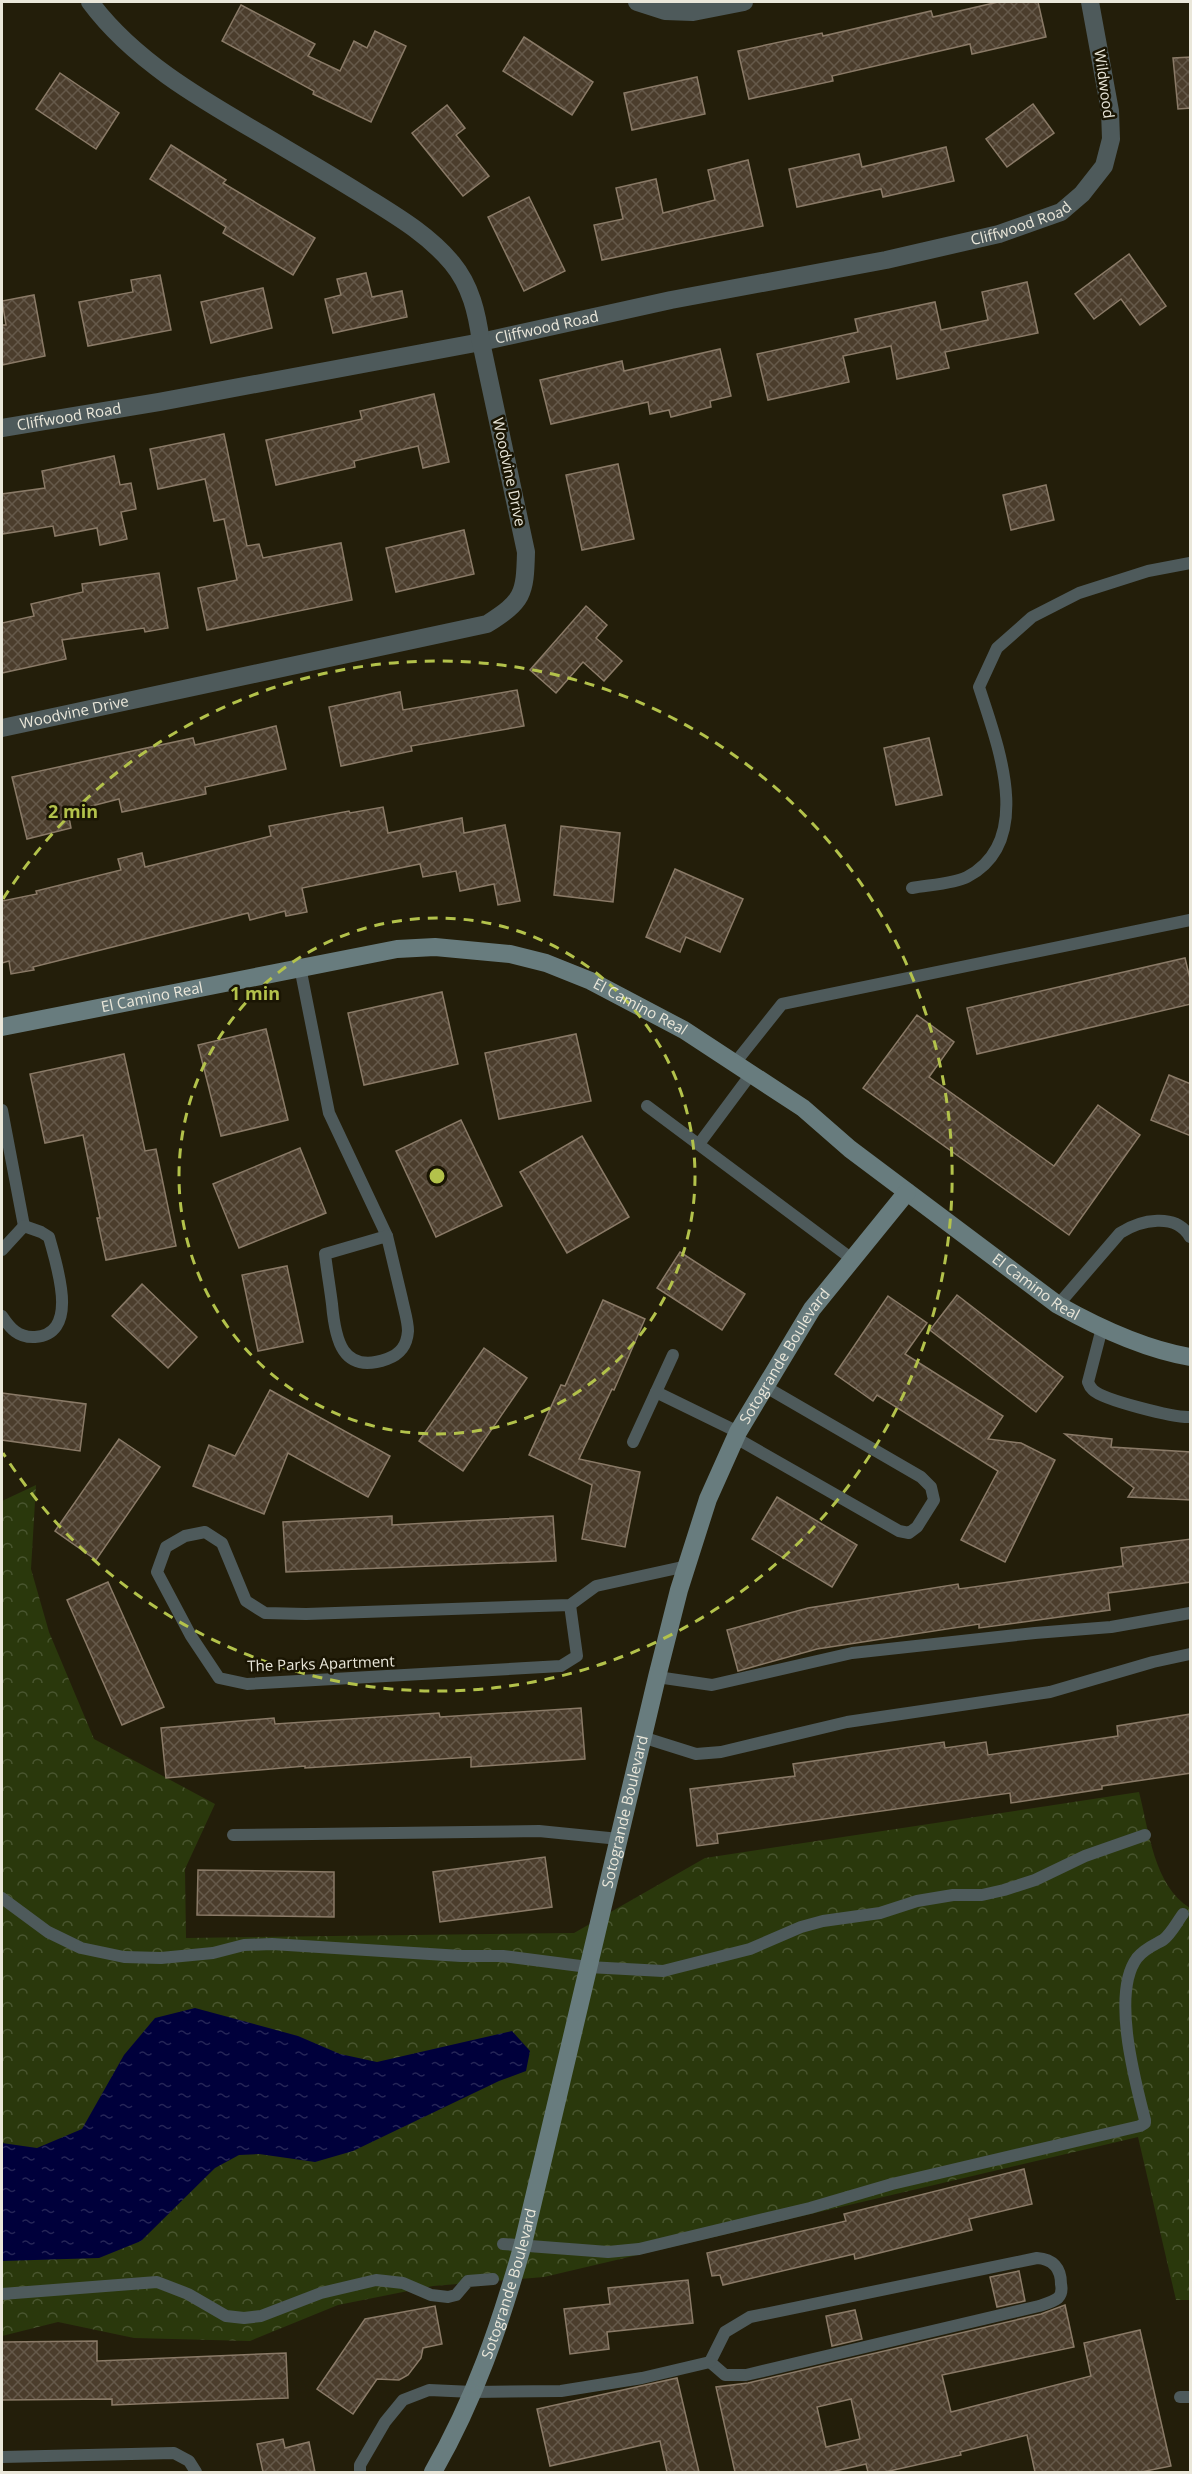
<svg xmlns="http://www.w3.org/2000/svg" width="1192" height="2474" font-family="'Open Sans',sans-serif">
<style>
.park{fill:url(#park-crowns)}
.water{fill:url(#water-ripples)}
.building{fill:url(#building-cross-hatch);stroke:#8a7a67;stroke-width:1.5;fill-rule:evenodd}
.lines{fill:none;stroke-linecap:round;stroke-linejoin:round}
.lane{stroke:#4e5a5b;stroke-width:12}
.street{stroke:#4e5a5b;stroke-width:18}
.secondary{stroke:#687c7e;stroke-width:18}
.ring{fill:none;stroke:#b3c24b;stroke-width:3;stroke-dasharray:10 8}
.labels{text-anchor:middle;stroke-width:5;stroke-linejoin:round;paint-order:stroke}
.street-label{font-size:15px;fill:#eae7da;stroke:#1a1503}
.centre{fill:#b3c24b;stroke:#1a1503;stroke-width:3}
.ring-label{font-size:18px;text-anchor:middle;font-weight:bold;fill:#b3c24b;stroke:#1a1503;stroke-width:5;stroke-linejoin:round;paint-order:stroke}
</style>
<defs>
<pattern id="park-crowns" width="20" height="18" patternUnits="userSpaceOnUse" patternTransform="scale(1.5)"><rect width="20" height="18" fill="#2a380c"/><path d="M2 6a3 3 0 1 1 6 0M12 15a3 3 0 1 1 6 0" fill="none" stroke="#49552f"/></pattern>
<pattern id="water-ripples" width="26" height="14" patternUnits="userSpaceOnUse" patternTransform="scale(1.5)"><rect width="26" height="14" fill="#00003b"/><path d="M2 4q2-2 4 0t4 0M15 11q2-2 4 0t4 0" fill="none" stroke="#252557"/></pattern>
<pattern id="building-cross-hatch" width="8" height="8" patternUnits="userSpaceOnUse" patternTransform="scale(1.5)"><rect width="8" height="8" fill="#4b3d2c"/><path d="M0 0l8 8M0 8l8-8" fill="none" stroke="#65594a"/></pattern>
</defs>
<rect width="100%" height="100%" fill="#231e0a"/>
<!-- park -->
<path class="park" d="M 36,1485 L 31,1569 L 49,1632 L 94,1739 L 215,1804 L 185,1869 L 186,1938 L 574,1933 L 705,1858 L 1139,1792 C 1149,1831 1154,1886 1190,1908 L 1190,2300 L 1176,2300 L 1138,2137 L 544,2277 L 433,2286 L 338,2305 L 250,2341 L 134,2338 L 58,2322 L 2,2336 L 2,1501 Z"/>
<!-- water -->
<polygon class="water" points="195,2008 298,2036 340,2054 377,2062 512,2031 530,2051 526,2071 499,2081 353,2151 315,2162 259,2154 239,2155 215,2168 141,2241 99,2258 2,2261 2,2143 37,2148 82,2129 124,2055 155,2018"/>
<!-- building -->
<g class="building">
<polygon points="998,2 1038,2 1046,37 972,54 970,44 832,76 833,81 749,99 738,51 822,33 823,36 931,11 933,17"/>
<polygon points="241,5 315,44 308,56 340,71 354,41 367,48 375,31 406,46 371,122 313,94 314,91 222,41"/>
<polygon points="524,37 593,82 572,115 503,71"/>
<polygon points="1191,57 1191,108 1178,109 1173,58"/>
<polygon points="60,73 119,113 96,149 36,109"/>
<polygon points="697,77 705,114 632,130 624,93"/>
<polygon points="1033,104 1054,133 1007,167 986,139"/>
<polygon points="447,105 465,128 456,135 489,176 463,196 412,133"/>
<polygon points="171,145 226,180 223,183 315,238 293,275 223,233 226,227 150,179"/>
<polygon points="946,147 954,181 883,197 881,189 797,207 789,169 859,154 862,167"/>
<polygon points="748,160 763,226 602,260 594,225 623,219 616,188 656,179 663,213 715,200 708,170"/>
<polygon points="529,197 565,271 524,291 488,217"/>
<polygon points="1129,254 1166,306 1140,325 1121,299 1094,319 1075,294"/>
<polygon points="366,273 372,297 402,291 407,317 333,333 325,299 341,295 337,279"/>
<polygon points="160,275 171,330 88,346 79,302 133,292 131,280"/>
<polygon points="1027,282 1038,333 945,352 949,368 897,379 891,346 843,356 849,382 768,400 757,354 858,332 855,319 935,302 941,330 988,320 982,292"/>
<polygon points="263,288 272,328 211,343 201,302"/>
<polygon points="34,295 45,356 2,365 2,325 6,325 2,301"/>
<polygon points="720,349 731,396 710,401 711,407 671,417 669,410 650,414 648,402 551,424 540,380 622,361 624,371"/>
<polygon points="434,394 449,462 423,468 418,446 354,461 355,467 276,485 266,440 362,419 360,411"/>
<polygon points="224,434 247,546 259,544 263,558 341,543 352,600 207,630 198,588 237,580 224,519 214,521 205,479 158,489 150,449"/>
<polygon points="114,456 120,485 131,483 136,509 121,512 127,539 100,545 97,528 55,536 53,526 2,534 2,494 45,488 42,471"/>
<polygon points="618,464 634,539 582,550 566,475"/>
<polygon points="1046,485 1054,520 1011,530 1003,495"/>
<polygon points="464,530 474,574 396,592 386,548"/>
<polygon points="159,573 168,628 145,632 144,628 62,640 66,659 2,673 2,623 34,616 31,604 83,592 82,584"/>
<polygon points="586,606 607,625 596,638 622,661 604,681 583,662 556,693 530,670"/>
<polygon points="517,690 524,726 411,746 412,751 341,766 329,707 400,692 403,710"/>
<polygon points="276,726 286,769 205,787 206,794 122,812 119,799 68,812 71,828 27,839 12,777 193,738 195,745"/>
<polygon points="929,738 942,795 896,805 884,748"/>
<polygon points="383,807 388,833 462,818 464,833 505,825 520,901 498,905 494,884 460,891 456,871 423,877 420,864 302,888 307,912 286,916 285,911 250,920 248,913 33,967 34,970 11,974 9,961 2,963 2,901 37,894 36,891 121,870 118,859 142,853 145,867 271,836 269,826 349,811 350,813"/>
<polygon points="561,826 620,833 613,902 554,895"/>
<polygon points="675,869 743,899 720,952 686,937 680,952 646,937"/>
<polygon points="1185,958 1191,983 1191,1004 977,1054 967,1008"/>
<polygon points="442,992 458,1064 364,1085 348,1013"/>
<polygon points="917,1015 954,1042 929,1077 1054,1166 1098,1105 1140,1135 1069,1235 863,1088"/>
<polygon points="266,1029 288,1120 221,1136 198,1045"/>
<polygon points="576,1034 591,1101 499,1119 485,1053"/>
<polygon points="124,1054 145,1151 156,1149 176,1246 106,1260 97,1218 100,1218 83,1135 45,1143 30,1074"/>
<polygon points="1169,1075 1191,1084 1191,1136 1151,1120"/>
<polygon points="461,1120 502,1206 436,1237 396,1151"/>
<polygon points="582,1136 629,1217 567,1253 520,1172"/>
<polygon points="300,1148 326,1213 239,1248 213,1184"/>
<polygon points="680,1252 745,1294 722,1330 657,1288"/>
<polygon points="287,1266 303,1342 258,1351 242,1275"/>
<polygon points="142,1284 197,1337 168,1368 112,1316"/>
<polygon points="957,1295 1063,1377 1036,1412 930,1330"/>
<polygon points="888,1296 927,1323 905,1354 1003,1416 988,1439 1021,1443 1055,1460 1005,1562 961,1540 998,1471 877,1395 873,1401 835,1374"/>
<polygon points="603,1300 645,1319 614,1390 612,1389 579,1459 640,1472 625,1547 582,1539 592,1485 529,1455 561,1385 565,1386"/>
<polygon points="484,1348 527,1378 463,1471 419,1441"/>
<polygon points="270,1390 390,1456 368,1497 288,1453 264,1514 193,1486 209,1445 235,1456"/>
<polygon points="2,1393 86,1404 80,1451 2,1440"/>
<polygon points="1065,1434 1112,1439 1111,1447 1191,1452 1191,1500 1128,1497 1134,1488"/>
<polygon points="119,1439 160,1467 96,1560 55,1531"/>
<polygon points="777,1497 857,1545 832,1587 752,1539"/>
<polygon points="392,1516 392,1525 553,1516 556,1561 286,1572 283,1522"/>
<polygon points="1191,1539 1191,1582 1108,1593 1110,1610 979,1628 979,1624 817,1649 738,1671 727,1630 808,1608 958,1584 959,1589 1123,1566 1121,1548"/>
<polygon points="108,1582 164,1707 122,1725 67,1600"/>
<polygon points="581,1708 585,1759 471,1767 471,1757 305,1768 305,1766 166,1778 161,1728 274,1718 275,1724 439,1713 440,1717"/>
<polygon points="1191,1714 1191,1773 1102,1786 1102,1789 1011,1803 1010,1793 717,1834 718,1843 697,1846 690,1789 795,1776 793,1764 944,1742 945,1748 986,1742 988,1755 1118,1736 1117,1726"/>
<polygon points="545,1857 552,1907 440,1922 433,1872"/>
<polygon points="198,1870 334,1872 334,1917 197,1915"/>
<polygon points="1024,2169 1032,2204 969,2219 972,2230 855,2259 854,2254 723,2285 720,2275 712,2276 707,2253 846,2221 844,2214"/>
<polygon points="1019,2271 1025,2301 997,2307 990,2277"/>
<polygon points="688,2280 693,2323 607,2332 609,2349 570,2354 564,2309 610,2304 608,2288"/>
<path d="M 1065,2305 L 1074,2347 L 942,2375 L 951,2412 L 1091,2376 L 1084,2343 L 1140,2330 L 1171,2466 L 1141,2472 L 1035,2472 L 1027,2435 L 960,2452 L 961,2455 L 885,2472 L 868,2472 L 866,2464 L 831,2472 L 735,2472 L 716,2387 L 748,2383 L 1041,2314 ZM 851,2399 L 860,2439 L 826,2447 L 817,2407 Z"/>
<polygon points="435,2306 442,2344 423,2348 421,2358 408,2375 399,2380 377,2379 353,2414 317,2389 365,2319"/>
<polygon points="855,2310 862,2339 832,2346 826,2316"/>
<polygon points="97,2341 97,2361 286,2353 288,2398 112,2405 112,2399 2,2400 2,2342"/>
<polygon points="677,2378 699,2472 667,2472 660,2441 550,2466 537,2409"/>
<polygon points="283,2439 285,2448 309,2442 315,2472 263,2472 257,2444"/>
</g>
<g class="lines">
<!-- lane -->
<g class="lane">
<path d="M 912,888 C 927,885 954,884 967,877 C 1036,841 997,743 979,687 L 997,648 L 1032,617 L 1079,593 L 1148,571 L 1190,563"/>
<polyline points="300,967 329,1113 387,1236"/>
<polyline points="735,1063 782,1004 1190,920"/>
<polyline points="647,1106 852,1259"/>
<polyline points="2,1110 24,1226"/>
<polyline points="699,1144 751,1074"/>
<path d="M 387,1236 C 392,1257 397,1278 402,1299 C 404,1309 408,1321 408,1331 C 407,1345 401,1354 387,1359 C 342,1375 335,1339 332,1304 C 330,1288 327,1271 325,1254 Z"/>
<path d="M 2,1250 L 24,1226 L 41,1232 L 49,1237 C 56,1264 81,1334 35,1337 C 18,1338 10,1328 2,1316"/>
<path d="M 1058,1305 L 1120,1233 C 1140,1220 1176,1212 1190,1237"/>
<path d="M 1102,1328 L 1088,1382 C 1089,1385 1091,1388 1093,1390 C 1103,1400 1175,1418 1190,1417"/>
<polyline points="656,1392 738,1432"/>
<polyline points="736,1438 899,1531 909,1533 917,1527 934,1500 931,1487 921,1477 764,1386"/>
<polyline points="633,1442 673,1355"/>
<polyline points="570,1605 577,1656 561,1666 247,1684 219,1678 191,1636 157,1572 166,1547 185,1536 205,1532 222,1543 246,1601 265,1613 306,1614 570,1605 596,1586 687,1566"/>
<polyline points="657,1677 712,1685 852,1653 1035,1633 1111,1627 1190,1613"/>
<polyline points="642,1737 696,1754 721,1752 847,1722 1050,1692 1153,1662 1190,1654"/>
<polyline points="233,1835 539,1831 619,1839"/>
<polyline points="2,1898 48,1932 81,1948 124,1957 161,1958 213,1953 244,1945 272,1944 461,1956 503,1956 588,1967 663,1971 750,1949 801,1927 823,1921 880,1913 917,1901 953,1895 982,1895 1004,1890 1035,1880 1085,1856 1145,1835"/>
<path d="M 503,2244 L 608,2252 L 639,2249 L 810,2208 L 892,2184 L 1140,2126 L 1145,2123 L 1145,2120 C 1135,2081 1111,1993 1137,1958 C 1144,1949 1154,1945 1163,1940 C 1171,1934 1177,1922 1183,1914"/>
<path d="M 1037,2258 C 1053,2259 1061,2268 1061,2284 C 1062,2289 1062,2294 1058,2298 C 1053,2302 1045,2304 1039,2306 L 746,2375 L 725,2375 L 710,2362 L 725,2332 L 750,2317 Z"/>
<polyline points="2,2294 157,2282 188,2294 226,2316 244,2318 261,2316 321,2293 376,2280 403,2283 431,2295 448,2297 456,2295 468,2281 493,2279"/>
<polyline points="1180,2397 1190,2397"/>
<polyline points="2,2457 174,2453 189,2461 196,2472"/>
<polyline points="360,2472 360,2465 385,2422 403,2400 429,2390 473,2392 561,2391 642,2378 710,2362"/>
</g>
<!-- street -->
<g class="street">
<polyline points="637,2 665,11 693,12 744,2"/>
<path id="s1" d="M 2,428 L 159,402 L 481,342 L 671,300 L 886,260 L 999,234 L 1061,212 L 1082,194 L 1104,166 L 1111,139 L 1110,111 L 1090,2"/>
<path id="s2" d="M 2,728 L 487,624 C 523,601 525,595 526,552 L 481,342 C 477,313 471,286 452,263 C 426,232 391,213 358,192 C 326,172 293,153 261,134 C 199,98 133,60 90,2"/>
</g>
<!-- secondary -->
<g class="secondary">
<path id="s3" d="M 2,1027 L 397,949 L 435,947 L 510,954 L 546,963 L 591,981 L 684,1030 L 803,1108 L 850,1149 L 1058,1305 C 1099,1328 1144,1349 1190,1357"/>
<path id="s4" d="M 433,2472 C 475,2399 500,2325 523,2244 L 657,1677 L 679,1590 L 708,1499 L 738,1432 L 812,1309 L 907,1192"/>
</g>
</g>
<!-- distance rings -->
<g class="ring">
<circle cx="437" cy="1176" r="258"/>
<path d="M3 899A515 515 0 1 1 3 1453"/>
</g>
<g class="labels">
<!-- street labels -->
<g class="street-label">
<text transform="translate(1104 84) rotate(82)" y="5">Wildwood</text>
<text dy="5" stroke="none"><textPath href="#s1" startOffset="1040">Cliffwood Road</textPath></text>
<text dy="5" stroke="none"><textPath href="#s1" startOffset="554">Cliffwood Road</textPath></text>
<text dy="5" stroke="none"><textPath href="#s1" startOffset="68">Cliffwood Road</textPath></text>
<text transform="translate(509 472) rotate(78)" y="5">Woodvine Drive</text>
<text dy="5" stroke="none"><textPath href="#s2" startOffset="74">Woodvine Drive</textPath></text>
<text dy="5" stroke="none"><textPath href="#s3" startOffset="153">El Camino Real</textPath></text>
<text dy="5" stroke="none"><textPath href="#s3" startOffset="657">El Camino Real</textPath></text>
<text dy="5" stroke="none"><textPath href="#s3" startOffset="1143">El Camino Real</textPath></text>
<text dy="5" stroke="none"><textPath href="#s4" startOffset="1176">Sotogrande Boulevard</textPath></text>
<text transform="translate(321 1664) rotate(-2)" y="5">The Parks Apartment</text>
<text dy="5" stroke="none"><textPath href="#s4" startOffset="690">Sotogrande Boulevard</textPath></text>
<text dy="5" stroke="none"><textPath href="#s4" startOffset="204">Sotogrande Boulevard</textPath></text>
</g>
</g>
<circle cx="437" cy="1176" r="9" class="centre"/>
<g class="ring-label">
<text x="73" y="818">2 min</text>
<text x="255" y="1000">1 min</text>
</g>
<!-- border -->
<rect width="1192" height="2474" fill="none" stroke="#eae7da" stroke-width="6"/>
</svg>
